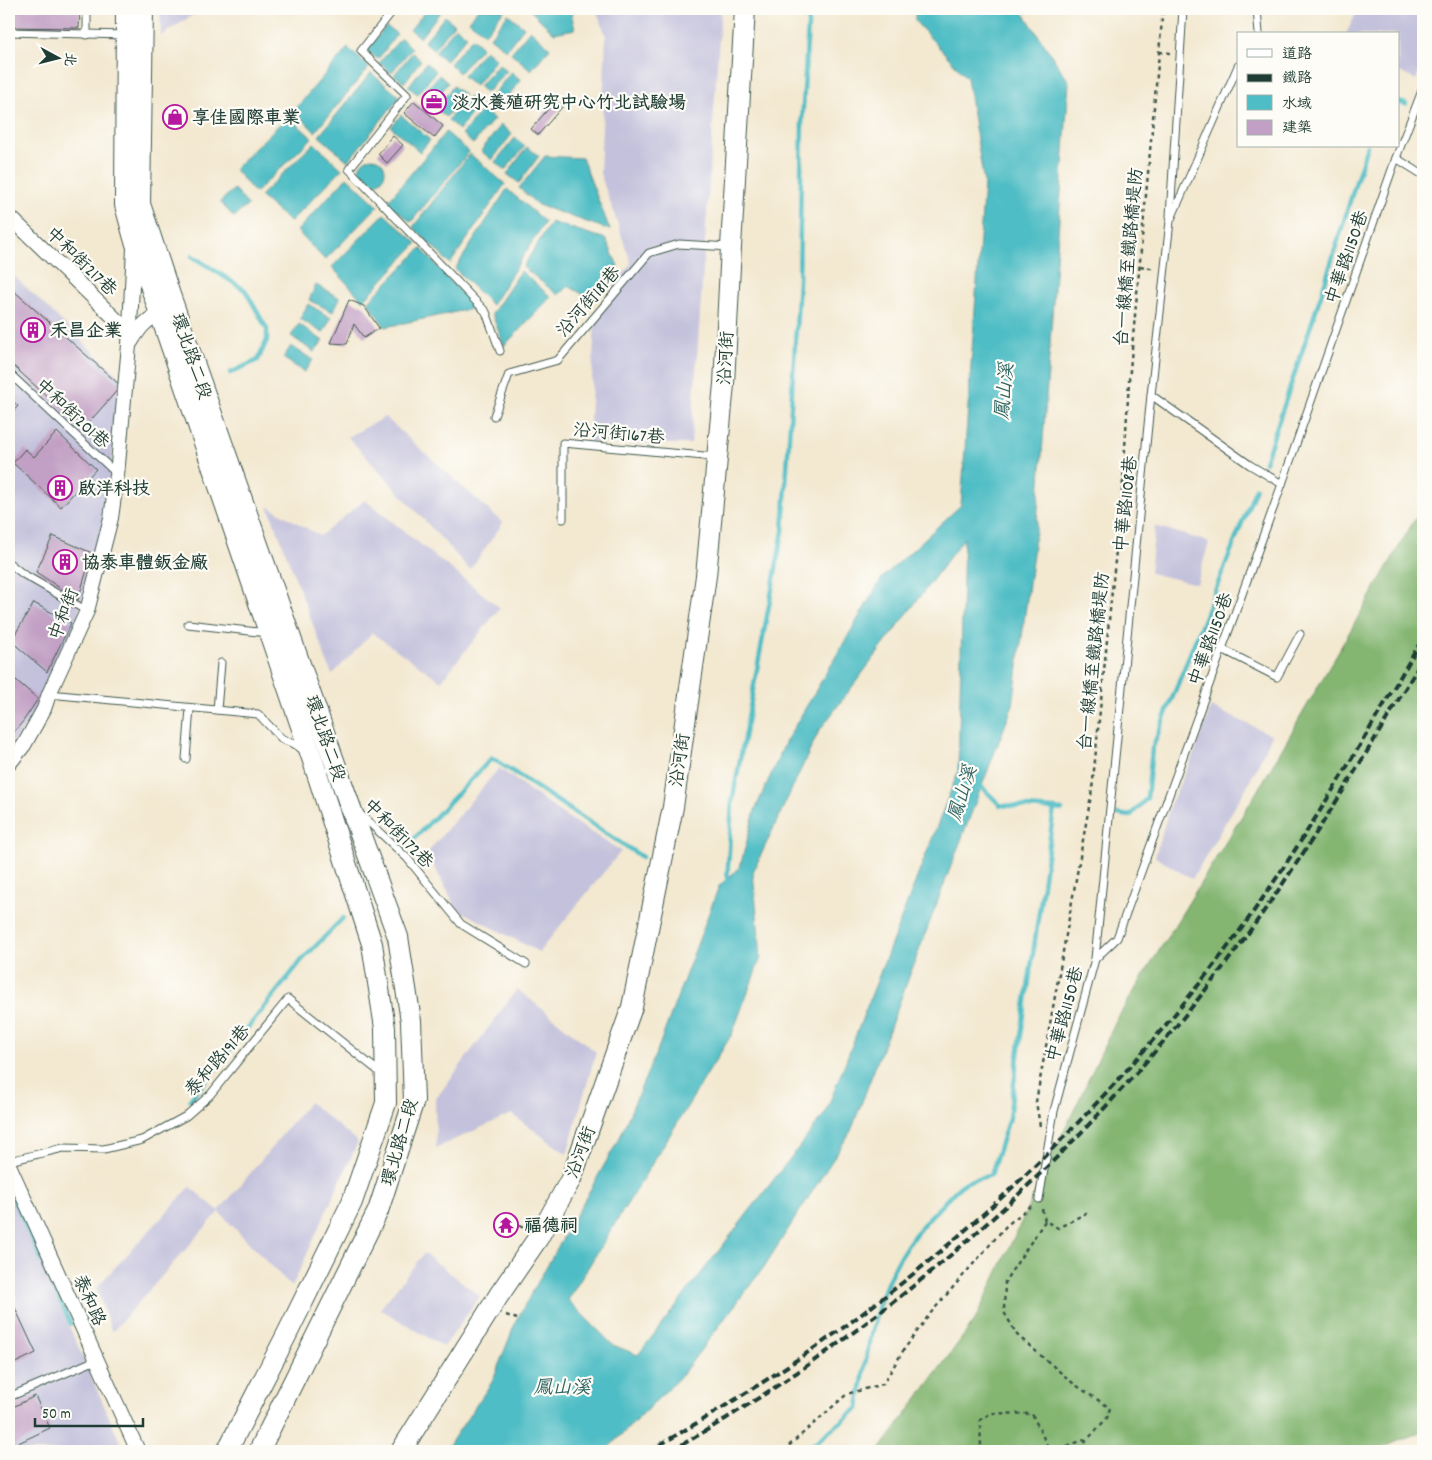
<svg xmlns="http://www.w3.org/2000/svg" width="1432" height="1460" font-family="Dekko,'LXGW WenKai TC',sans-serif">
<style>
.industrial{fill:#c3c1db}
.forest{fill:#84b672;stroke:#527a53}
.water{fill:#4fbdc5;stroke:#377d7c;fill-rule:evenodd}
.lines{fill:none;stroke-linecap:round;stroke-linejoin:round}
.stream{stroke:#4fbdc5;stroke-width:4.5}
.building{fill:#c2a0c5}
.lane-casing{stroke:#3f574b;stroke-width:9}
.street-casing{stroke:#3f574b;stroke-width:16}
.secondary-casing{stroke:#3f574b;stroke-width:22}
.path{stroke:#3f574b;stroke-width:2.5;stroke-dasharray:4 4;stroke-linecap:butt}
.lane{stroke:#fff;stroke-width:7}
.street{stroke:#fff;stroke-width:14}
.secondary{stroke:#fff;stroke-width:20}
.rail{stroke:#1f3d34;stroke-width:4;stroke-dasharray:8 4;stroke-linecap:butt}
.labels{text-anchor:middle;stroke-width:4.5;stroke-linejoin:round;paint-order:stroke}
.poi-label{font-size:18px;font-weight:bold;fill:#1f3d34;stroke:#fdfcf7;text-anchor:start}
.street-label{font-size:18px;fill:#1f3d34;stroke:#fdfcf7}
.water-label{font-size:19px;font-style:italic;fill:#2d6360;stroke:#fdfcf7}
</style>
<rect width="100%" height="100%" fill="#fdfcf7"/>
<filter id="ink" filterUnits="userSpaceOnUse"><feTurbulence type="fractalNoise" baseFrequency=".02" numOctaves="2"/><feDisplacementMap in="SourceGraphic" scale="10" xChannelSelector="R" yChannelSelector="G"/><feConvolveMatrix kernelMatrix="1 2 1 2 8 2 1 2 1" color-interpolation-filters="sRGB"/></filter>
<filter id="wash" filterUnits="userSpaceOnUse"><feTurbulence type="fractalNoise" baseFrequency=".0096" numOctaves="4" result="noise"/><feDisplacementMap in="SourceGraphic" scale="20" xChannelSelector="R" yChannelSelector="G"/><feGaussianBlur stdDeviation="1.12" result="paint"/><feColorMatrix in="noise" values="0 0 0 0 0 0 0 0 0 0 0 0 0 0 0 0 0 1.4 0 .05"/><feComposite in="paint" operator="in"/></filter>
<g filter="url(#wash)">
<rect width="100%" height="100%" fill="#f3e8d0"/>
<!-- industrial -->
<g class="industrial">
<polygon points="160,9 202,9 161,36"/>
<polygon points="596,9 721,9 691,444 589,443 595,316 631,263 600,173 606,36"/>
<polygon points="1358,9 1423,9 1423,60 1416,80 1398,71 1398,34 1346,34"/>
<polygon points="9,271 121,378 105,522 77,619 36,712 9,747"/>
<polygon points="385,417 503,523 470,570 348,437"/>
<polygon points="365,500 500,608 441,681 372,633 332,675 268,506 320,536"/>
<polygon points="1155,526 1209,542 1197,584 1150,573"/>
<polygon points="1211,707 1272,735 1249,783 1192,879 1155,857 1170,805 1194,754"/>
<polygon points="499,768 564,815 621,851 539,952 457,909 427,853"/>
<polygon points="517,989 596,1052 567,1154 511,1114 436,1148 435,1100"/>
<polygon points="309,1102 358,1142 292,1287 219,1212 112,1332 96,1288 190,1187 219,1211"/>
<polygon points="9,1196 26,1228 124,1451 9,1451"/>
<polygon points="424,1253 480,1296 444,1347 380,1309"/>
</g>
<!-- forest -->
<polygon class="forest" points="1423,505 1423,1431 1374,1451 879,1451 975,1320 1117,1019 1264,780"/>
<!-- water -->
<g class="water">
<polygon points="427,9 435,9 440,12 420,38 410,30"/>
<polygon points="478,9 505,9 485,34 469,21"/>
<polygon points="529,9 570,9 575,29 554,33"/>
<path d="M 915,9 L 1021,9 L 1069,82 L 1037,523 L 1013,705 L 946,879 L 851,1131 L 764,1267 L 681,1376 L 605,1451 L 445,1451 L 492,1382 L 517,1319 L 619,1139 L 659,1046 L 719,886 L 740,867 L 755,810 L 786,741 L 882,578 L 961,505 L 984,183 L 967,78 L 915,21 ZM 964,538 L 958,772 L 826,1112 L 638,1355 L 613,1345 L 568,1300 L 732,1034 L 761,957 L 753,872 L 819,731 Z"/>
<polygon points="508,14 524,27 506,50 490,37"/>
<polygon points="445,16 454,24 433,50 424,42"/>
<polygon points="386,26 397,34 378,59 367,51"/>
<polygon points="456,27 467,36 446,61 435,52"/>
<polygon points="530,30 550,48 531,70 511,53"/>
<polygon points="401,38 412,48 391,73 379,63"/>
<polygon points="472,38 482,47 459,73 450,64"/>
<polygon points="348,48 369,67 315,132 294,110"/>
<polygon points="485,50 496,59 475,86 463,76"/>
<polygon points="412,53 421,60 404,83 394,75"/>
<polygon points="426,63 436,71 418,94 408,87"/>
<polygon points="499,64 507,71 486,93 479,86"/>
<polygon points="511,72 521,80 502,104 492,96"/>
<polygon points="371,73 400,97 348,161 319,136"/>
<polygon points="439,75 448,83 432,104 422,95"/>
<polygon points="453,86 464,95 446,117 436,109"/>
<polygon points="468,97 478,105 459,130 448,120"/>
<polygon points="482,110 494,119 473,144 462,134"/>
<polygon points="401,115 430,140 420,152 391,127"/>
<polygon points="288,116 312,138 255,193 234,169"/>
<polygon points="501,125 512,134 492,160 481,151"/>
<polygon points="446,132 469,152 411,222 387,202"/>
<polygon points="515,138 525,146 505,170 495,162"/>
<polygon points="314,143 342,169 290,222 260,196"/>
<polygon points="527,147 539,156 519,183 507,174"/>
<polygon points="470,154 505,184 450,264 413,227"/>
<polygon points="545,156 582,158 610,230 538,205 519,188"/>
<circle cx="372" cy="171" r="13"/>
<polygon points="347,177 378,206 325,260 297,231"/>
<polygon points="234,189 248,205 234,217 220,202"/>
<polygon points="507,189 545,222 492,305 455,269"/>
<polygon points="384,214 417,243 363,301 332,267"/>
<polygon points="551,222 606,239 618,266 590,298 568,286 558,295 523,267"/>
<polygon points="421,248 475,308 385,327 368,302"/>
<polygon points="521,271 551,297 504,346 492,314"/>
<polygon points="316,285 340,298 333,312 309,300"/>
<polygon points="308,304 331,318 323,333 300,319"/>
<polygon points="299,324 323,341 314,352 291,336"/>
<polygon points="291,346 313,360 304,372 283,358"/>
</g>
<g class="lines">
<!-- stream -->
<g class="stream">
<polyline points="1398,102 1406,104"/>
<polyline points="1422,112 1423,112"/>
<polyline points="192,256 245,290 267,329 267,340 258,360 230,373"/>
<polyline points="1265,462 1323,289 1367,146"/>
<polyline points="977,782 1000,805 1054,809"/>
<polyline points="1118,814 1130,816 1147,798 1152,749 1256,488"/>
<polyline points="409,844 492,758 642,857"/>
<polyline points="727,882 732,802 783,531 799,282 802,123 809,9"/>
<polyline points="190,1100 302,960 343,918"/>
<polyline points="9,1189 71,1324"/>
<path d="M 805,1451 L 858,1408 C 870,1332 879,1265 938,1209 C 946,1201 955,1189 965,1183 C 972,1179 983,1178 991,1175 L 1009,1118 L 1054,809 L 1062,810"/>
</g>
</g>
<g id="blocks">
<!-- building -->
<g class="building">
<polygon points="9,9 80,9 79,28 9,27"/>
<polygon points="556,100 563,106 538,135 531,129"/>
<polygon points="414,101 443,126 434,138 404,113"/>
<polygon points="393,136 403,145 387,163 378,154"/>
<polygon points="14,291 121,386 83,429 9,362 9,297"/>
<polygon points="349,300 364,306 379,328 364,338 354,324 347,344 331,343"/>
<polygon points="9,398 18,406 9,416"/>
<polygon points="57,432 96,469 61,507 13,463 25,449 34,457"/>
<polygon points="53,536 92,553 78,600 36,572"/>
<polygon points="34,603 71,623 47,672 11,641"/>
<polygon points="9,674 38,699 24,720 9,738"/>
<polygon points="503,1219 512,1225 509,1230 499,1225"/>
<polygon points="9,1295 36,1353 9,1366"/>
<polygon points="35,1396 50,1428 10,1447 9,1409"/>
</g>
</g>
</g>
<g filter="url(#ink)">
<use href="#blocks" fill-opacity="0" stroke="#3f574b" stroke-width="1"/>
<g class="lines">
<defs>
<g id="lane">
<polyline points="394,9 361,51 407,95 349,169 486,312 500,351"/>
<polyline points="1257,9 1259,34"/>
<polyline points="9,32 125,35"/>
<polyline points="87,35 87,9"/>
<polyline points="1396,158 1423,175"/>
<polyline points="1170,216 1183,9"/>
<polyline points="9,373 117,474"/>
<polyline points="1151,395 1250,465 1282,484"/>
<polyline points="494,416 509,374 558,360 649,253 679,244 730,247"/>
<polyline points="563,519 563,443 715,457"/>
<polyline points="9,563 23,574 87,611"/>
<polyline points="188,624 267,633"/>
<polyline points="1222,649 1277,677 1300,634"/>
<polyline points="49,694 258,714 282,739 296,745 304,751"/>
<polyline points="217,710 221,663"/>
<polyline points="186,759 190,708"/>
<polyline points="359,813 407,858 461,924 526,964"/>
<polyline points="1095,959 1117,938 1282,484 1396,158 1423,88"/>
<polyline points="9,1161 63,1148 104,1149 142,1140 186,1116 210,1095 288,999 382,1074"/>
<polyline points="1039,1199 1054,1111 1095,959 1151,395 1170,221 1238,66"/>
<polyline points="9,1397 96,1360"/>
</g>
<g id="street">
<polyline points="9,216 130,333"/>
<path d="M 131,342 C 139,329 145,320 160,314 L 163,308"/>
<polyline points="9,764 24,745 44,709 49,694 87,611 111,518 117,475 129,345 134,248"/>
<polyline points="9,1165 138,1451"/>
</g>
<g id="secondary">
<polyline points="126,9 125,205 134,238 312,758 372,944 385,1028 386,1103 352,1202 288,1332 227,1451"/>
<polyline points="143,9 140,204 170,295 349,803 398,937 411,1021 414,1100 378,1211 259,1451"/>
<polyline points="401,1451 499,1295 538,1238 571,1179 632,1007 673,807 706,576 724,384 731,247 745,9"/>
</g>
</defs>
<!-- lane casing -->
<use href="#lane" class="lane-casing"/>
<!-- street casing -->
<use href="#street" class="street-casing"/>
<!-- secondary casing -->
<use href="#secondary" class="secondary-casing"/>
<!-- path -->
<g class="path">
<polyline points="1159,52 1170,53"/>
<polyline points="1140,266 1155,269"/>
<polyline points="1123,481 1133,484"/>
<polyline points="1040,1126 1036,1102 1092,790 1123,481 1129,381 1163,9"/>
<polyline points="1042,1209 1045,1221 1058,1228 1090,1211"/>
<polyline points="506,1217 525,1229"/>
<polyline points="1045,1221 1005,1281 1004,1312 1017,1335 1074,1384 1110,1408 1107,1418 1077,1451"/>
<polyline points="506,1315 517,1319"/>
<polyline points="783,1451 847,1394 883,1384 903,1351 929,1315 1007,1225 1031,1206"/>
<polyline points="986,1451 981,1447 980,1420 991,1413 1032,1414 1050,1451"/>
<polyline points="1052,1451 1087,1439"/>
</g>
<!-- lane -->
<use href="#lane" class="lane"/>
<!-- street -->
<use href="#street" class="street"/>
<!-- secondary -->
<use href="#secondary" class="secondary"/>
<!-- rail -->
<g class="rail">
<path d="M 649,1451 C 717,1412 783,1371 847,1325 C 997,1215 1131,1079 1241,929 C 1308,836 1365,737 1423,638"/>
<path d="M 671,1451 C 879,1333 1063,1173 1210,984 C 1290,882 1356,770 1423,659"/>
</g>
</g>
</g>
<!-- icons -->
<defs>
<symbol id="office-ring" viewBox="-11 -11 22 22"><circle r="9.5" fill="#fdfcf7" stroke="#b5179e" stroke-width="1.5"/><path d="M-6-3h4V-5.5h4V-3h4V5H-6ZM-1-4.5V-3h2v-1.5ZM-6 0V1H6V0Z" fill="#b5179e"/></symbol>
<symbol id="shop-ring" viewBox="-11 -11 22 22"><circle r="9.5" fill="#fdfcf7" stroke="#b5179e" stroke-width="1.5"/><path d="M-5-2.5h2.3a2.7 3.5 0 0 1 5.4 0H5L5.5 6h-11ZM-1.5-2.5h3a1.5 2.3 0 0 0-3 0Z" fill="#b5179e"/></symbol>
<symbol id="building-ring" viewBox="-11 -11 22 22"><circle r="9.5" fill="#fdfcf7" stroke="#b5179e" stroke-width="1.5"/><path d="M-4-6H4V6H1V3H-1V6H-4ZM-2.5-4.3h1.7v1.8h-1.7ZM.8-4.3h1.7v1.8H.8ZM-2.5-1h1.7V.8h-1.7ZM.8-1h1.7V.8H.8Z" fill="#b5179e"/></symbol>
<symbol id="temple-ring" viewBox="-11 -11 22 22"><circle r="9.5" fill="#fdfcf7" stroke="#b5179e" stroke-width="1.5"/><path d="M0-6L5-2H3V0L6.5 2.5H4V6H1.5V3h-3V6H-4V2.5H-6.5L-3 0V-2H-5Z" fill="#b5179e"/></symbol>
</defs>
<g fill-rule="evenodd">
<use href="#office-ring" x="420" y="88" width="28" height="28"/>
<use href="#shop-ring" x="161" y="103" width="28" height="28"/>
<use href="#building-ring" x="19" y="316" width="28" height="28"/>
<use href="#building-ring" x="46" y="474" width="28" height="28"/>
<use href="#building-ring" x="51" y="548" width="28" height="28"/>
<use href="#temple-ring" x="492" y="1211" width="28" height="28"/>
</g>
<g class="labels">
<!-- poi labels -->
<g class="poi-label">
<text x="452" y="108">淡水養殖研究中心竹北試驗場</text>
<text x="192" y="123">享佳國際車業</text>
<text x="50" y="336">禾昌企業</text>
<text x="78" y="494">啟洋科技</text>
<text x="82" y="568">協泰車體鈑金廠</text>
<text x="524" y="1231">福德祠</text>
</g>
<!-- street labels -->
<g class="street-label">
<text transform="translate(1128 257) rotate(-85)" y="6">台一線橋至鐵路橋堤防</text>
<text transform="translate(1346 257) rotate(-71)" y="6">中華路1150巷</text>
<text transform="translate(82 261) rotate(44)" y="6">中和街217巷</text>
<text transform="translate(588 301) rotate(-49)" y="6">沿河街181巷</text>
<text transform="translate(192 356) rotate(71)" y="6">環北路二段</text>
<text transform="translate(725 358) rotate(-87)" y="6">沿河街</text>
<text transform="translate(73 413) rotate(43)" y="6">中和街201巷</text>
<text transform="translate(619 433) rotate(5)" y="6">沿河街167巷</text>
<text transform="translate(1125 504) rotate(-84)" y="6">中華路1108巷</text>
<text transform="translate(63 614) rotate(-69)" y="6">中和街</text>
<text transform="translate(1210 639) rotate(-70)" y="6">中華路1150巷</text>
<text transform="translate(1093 661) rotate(-84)" y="6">台一線橋至鐵路橋堤防</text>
<text transform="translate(326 738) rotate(71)" y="6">環北路二段</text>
<text transform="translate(679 760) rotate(-82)" y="6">沿河街</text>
<text transform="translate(399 833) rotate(45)" y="6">中和街172巷</text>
<text transform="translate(1064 1014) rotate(-75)" y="6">中華路1150巷</text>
<text transform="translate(217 1060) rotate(-49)" y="6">泰和路191巷</text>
<text transform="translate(399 1142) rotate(-74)" y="6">環北路二段</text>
<text transform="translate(580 1152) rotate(-69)" y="6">沿河街</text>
<text transform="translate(90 1300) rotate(66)" y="6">泰和路</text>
</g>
<!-- water labels -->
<g class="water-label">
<text transform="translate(1003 391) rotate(-85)" y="7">鳳山溪</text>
<text transform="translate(961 793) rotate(-73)" y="7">鳳山溪</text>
<text x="562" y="1393">鳳山溪</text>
</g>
</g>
<!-- margin -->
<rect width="1432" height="1460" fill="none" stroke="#fdfcf7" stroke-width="30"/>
<!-- legend -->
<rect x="1237" y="32" width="162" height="115" fill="#fdfcf7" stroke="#a4b0a9"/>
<rect x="1247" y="49" width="25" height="8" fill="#ffffff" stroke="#a4b0a9"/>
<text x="1282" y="58" font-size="15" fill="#1f3d34">道路</text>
<rect x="1247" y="74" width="25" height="8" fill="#1f3d34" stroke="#a4b0a9"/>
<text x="1282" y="82" font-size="15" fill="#1f3d34">鐵路</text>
<rect x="1247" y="95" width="25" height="15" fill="#4fbdc5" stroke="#a4b0a9"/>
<text x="1282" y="108" font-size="15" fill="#1f3d34">水域</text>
<rect x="1247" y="120" width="25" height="15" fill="#c2a0c5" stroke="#a4b0a9"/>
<text x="1282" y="132" font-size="15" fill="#1f3d34">建築</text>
<!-- north arrow -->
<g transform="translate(58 58) rotate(97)" stroke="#fdfcf7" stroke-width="4" paint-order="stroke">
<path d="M0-4L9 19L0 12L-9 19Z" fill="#1f3d34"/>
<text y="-8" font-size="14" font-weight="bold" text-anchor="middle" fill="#1f3d34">北</text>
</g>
<!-- scale -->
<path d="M35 1418v8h108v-8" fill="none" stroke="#1f3d34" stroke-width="2.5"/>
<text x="42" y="1418" font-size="15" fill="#1f3d34" stroke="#fdfcf7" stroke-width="4" paint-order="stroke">50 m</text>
</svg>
